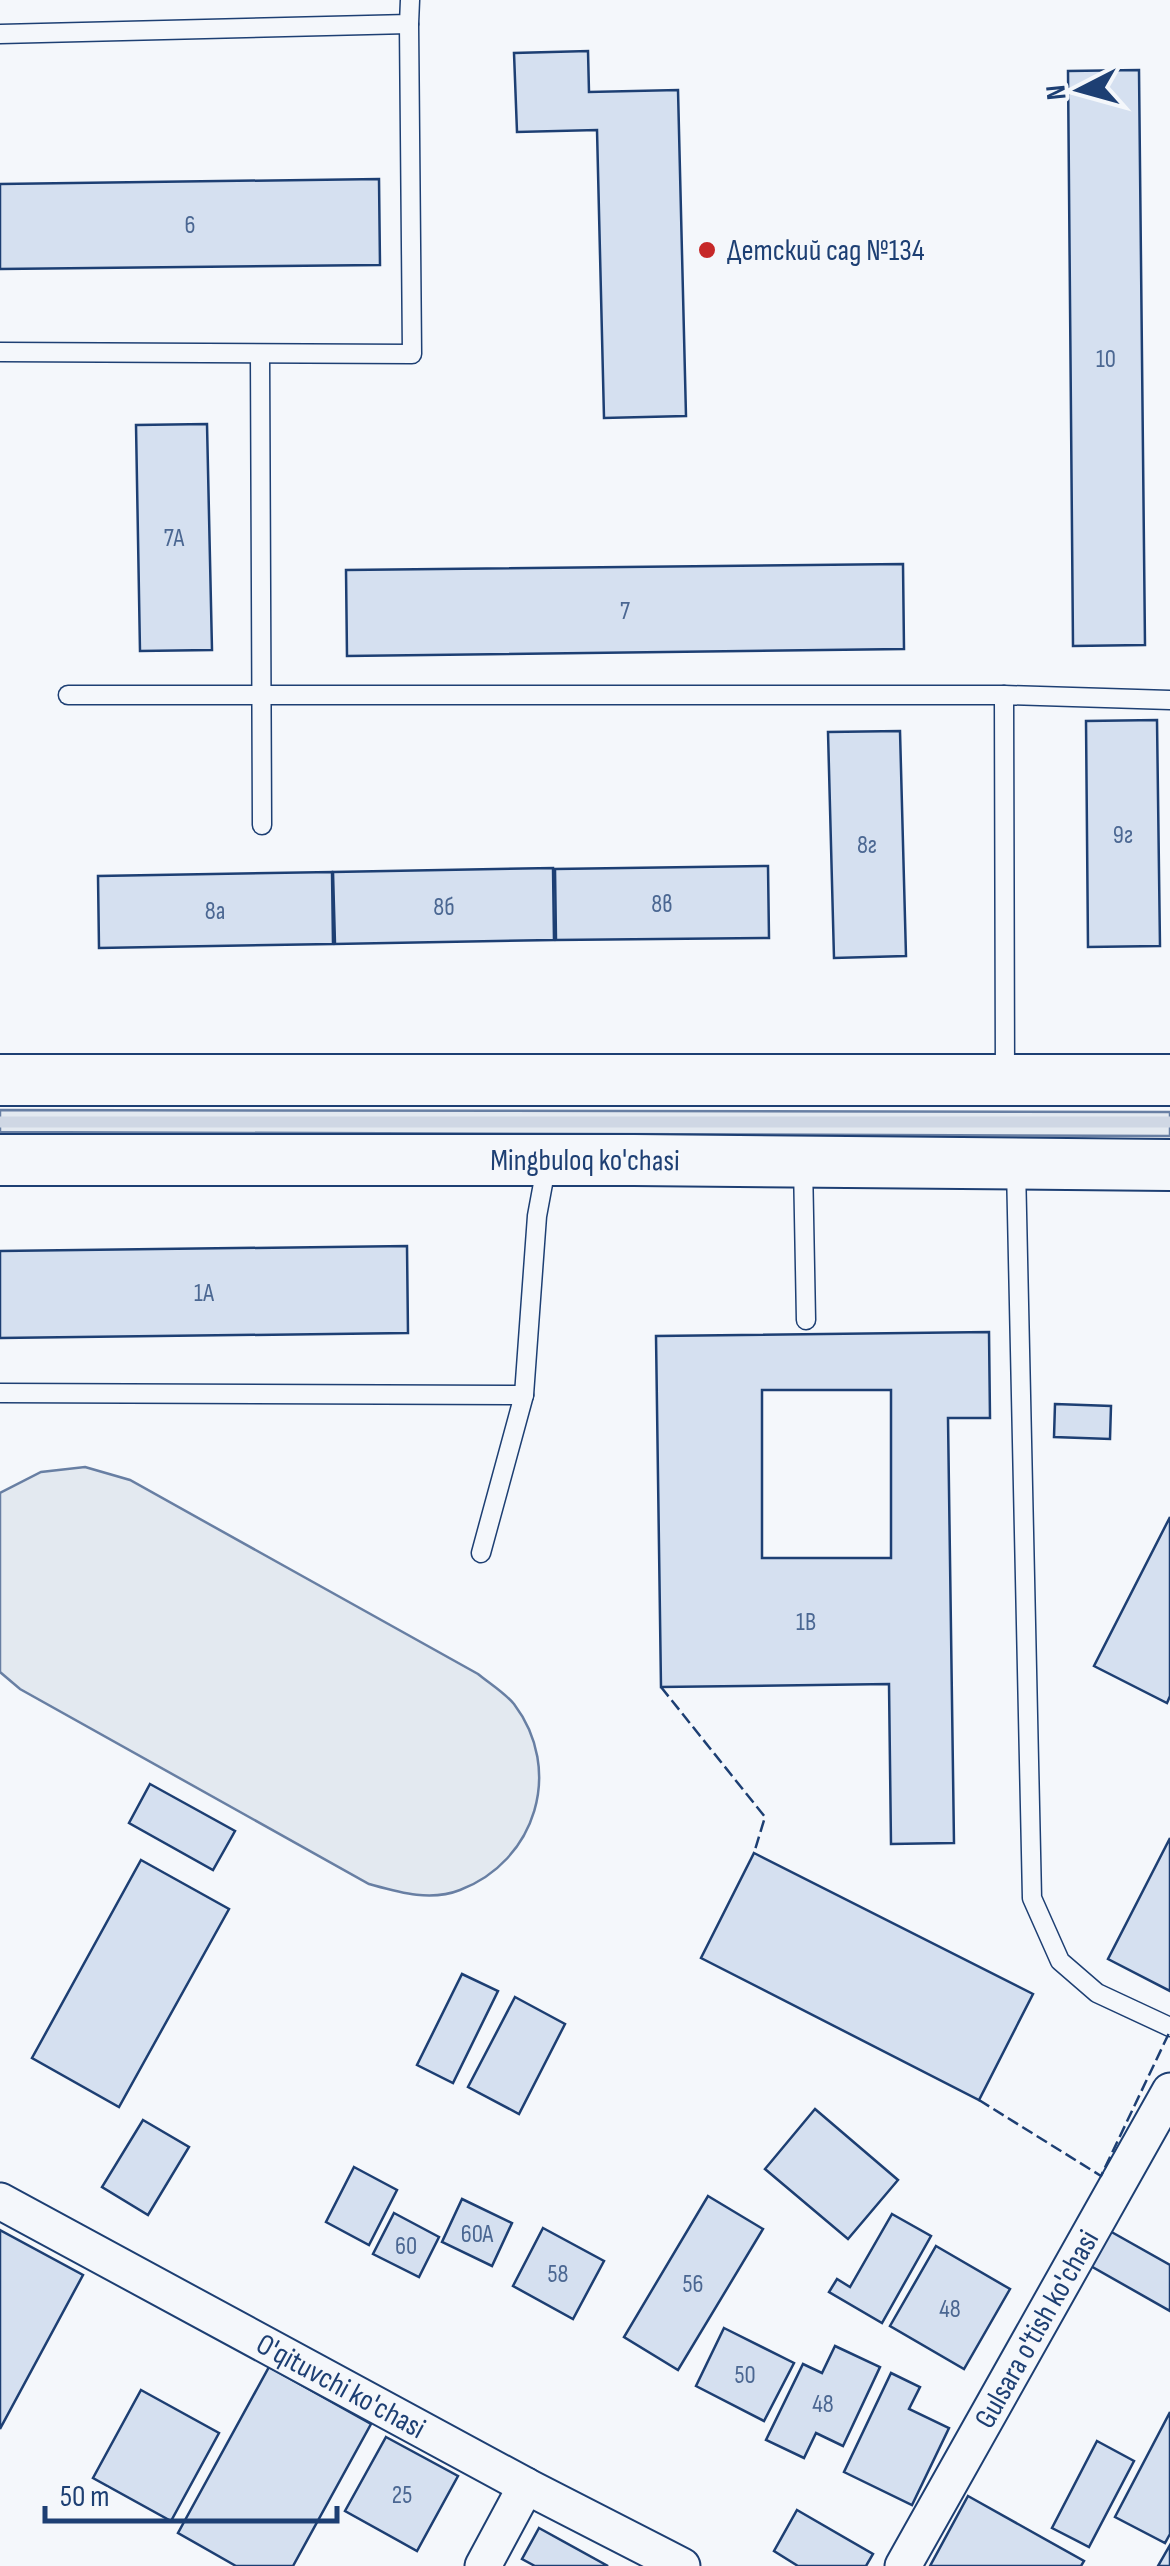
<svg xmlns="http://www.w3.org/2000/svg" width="1170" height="2566" font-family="'Sofia Sans Condensed',sans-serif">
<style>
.green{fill:#e3e9f0;stroke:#687fa3;stroke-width:2.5}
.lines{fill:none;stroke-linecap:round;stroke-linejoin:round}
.stream{stroke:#cfd7e4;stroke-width:11}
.building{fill:#d5e0f0;stroke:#1d3f73;stroke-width:2.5;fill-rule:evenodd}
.lane-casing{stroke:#1d3f73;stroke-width:21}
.street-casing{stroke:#1d3f73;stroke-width:39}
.secondary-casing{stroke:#1d3f73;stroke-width:54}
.lane{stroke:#f4f7fb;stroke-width:18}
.street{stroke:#f4f7fb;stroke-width:35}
.secondary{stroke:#f4f7fb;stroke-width:50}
.fence{stroke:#1d3f73;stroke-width:2.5;stroke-dasharray:12 5;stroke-linecap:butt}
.poi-dot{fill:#c62828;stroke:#f4f7fb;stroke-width:4}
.labels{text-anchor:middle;stroke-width:8;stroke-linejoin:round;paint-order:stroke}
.number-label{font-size:25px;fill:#4b6792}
.poi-label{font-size:30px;fill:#1d3f73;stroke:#f4f7fb;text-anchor:start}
.street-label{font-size:30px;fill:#1d3f73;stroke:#f4f7fb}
</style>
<rect width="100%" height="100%" fill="#f4f7fb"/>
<!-- green -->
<g class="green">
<polygon points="0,1110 1170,1112 1170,1136 0,1132"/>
<path d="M 85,1467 L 130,1480 L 478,1674 C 489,1683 505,1693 514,1704 C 564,1770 536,1861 460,1890 C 430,1902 398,1892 369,1884 L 20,1689 L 0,1672 L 0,1493 L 41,1472 Z"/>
</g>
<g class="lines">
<!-- stream -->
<polyline class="stream" points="0,1122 1170,1122"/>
</g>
<!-- building -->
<g class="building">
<polygon points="588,51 589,92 678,90 686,416 604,418 597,130 517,132 514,53"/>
<polygon points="1139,70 1145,645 1073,646 1068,71"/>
<polygon points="379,179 380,265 0,269 0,184"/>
<polygon points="207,424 212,650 140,651 136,425"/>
<polygon points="903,564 904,649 347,656 346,570"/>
<polygon points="1157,720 1160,946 1088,947 1086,721"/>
<polygon points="900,731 906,956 834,958 828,732"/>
<polygon points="768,866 769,938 556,940 555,869"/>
<polygon points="553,868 554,940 335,944 333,872"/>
<polygon points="332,872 333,944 99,948 98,876"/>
<polygon points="407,1246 408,1333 0,1338 0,1251"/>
<path d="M 989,1332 L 990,1418 L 948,1418 L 954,1843 L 891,1844 L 889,1684 L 661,1687 L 656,1336 ZM 762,1390 L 891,1390 L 891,1558 L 762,1558 Z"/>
<polygon points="1055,1404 1111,1406 1110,1439 1054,1437"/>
<polygon points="1170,1517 1170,1696 1167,1703 1094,1666"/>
<polygon points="150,1784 235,1831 213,1870 129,1823"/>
<polygon points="1170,1838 1170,1991 1108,1959"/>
<polygon points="754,1853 1033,1994 979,2100 701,1958"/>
<polygon points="141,1860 229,1909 119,2107 32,2058"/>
<polygon points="462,1974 498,1991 453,2083 417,2065"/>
<polygon points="515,1997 565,2024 519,2114 468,2087"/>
<polygon points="815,2109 898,2180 848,2239 765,2169"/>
<polygon points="143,2120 189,2147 148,2215 102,2187"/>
<polygon points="354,2167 397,2190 369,2245 326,2222"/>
<polygon points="708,2196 763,2229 678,2370 624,2337"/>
<polygon points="462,2199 512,2223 492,2266 442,2242"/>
<polygon points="394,2213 439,2237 419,2277 373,2254"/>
<polygon points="892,2214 931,2236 882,2323 829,2292 837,2279 850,2287"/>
<polygon points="543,2228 604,2261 573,2319 513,2286"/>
<polygon points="0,2230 83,2275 0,2429"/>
<polygon points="1108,2230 1170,2265 1170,2311 1089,2265"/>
<polygon points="936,2246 1010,2289 964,2369 890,2326"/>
<polygon points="724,2328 794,2363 764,2421 696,2386"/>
<polygon points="835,2346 880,2367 843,2446 816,2433 804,2458 766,2440 803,2364 822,2373"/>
<polygon points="269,2367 371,2424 293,2566 236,2566 178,2533"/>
<polygon points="891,2373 920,2387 909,2409 949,2428 912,2505 844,2472"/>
<polygon points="141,2390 219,2433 171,2521 93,2478"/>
<polygon points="1170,2412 1170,2534 1165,2543 1115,2517"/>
<polygon points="386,2437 458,2476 417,2551 345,2511"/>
<polygon points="1097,2441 1134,2461 1089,2547 1052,2528"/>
<polygon points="968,2496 1084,2561 1081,2566 930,2566"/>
<polygon points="797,2510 873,2554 866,2566 798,2566 774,2551"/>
<polygon points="539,2528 608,2566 535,2566 522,2559"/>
<polygon points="1170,2545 1170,2566 1158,2566"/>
</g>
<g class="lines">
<defs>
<g id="lane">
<polyline points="0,34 409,24 410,0"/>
<polyline points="0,352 412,354 409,24"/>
<polyline points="260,354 262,825"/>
<polyline points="68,695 1004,695"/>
<polyline points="1005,1079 1004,695 1170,700"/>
<polyline points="803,1164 806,1320"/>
<polyline points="1016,1167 1032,1898 1060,1961 1097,1993 1170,2027"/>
<polyline points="0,1393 524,1395 537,1216 547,1162"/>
<polyline points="481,1553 524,1395"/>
</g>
<g id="street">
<path id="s1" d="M 0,2201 L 526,2486 L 682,2566"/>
<polyline points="483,2566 526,2486"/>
<path id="s2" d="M 903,2566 L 1170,2091"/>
</g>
<g id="secondary">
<polyline points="0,1080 1170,1080"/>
<path id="s3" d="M 0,1160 L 634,1160 L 1170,1165"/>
</g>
</defs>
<!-- lane casing -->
<use href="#lane" class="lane-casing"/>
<!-- street casing -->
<use href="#street" class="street-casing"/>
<!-- secondary casing -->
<use href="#secondary" class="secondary-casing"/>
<!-- lane -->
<use href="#lane" class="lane"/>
<!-- street -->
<use href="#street" class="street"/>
<!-- secondary -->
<use href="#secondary" class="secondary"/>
<!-- fence -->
<g class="fence">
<polyline points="661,1687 765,1817 754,1853"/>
<polyline points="979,2100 1101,2176 1170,2031"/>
</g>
</g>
<!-- markers -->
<circle class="poi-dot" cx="707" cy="250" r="10"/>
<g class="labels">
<!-- number labels -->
<g class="number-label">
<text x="190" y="233">6</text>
<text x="1106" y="367">10</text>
<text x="174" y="546">7A</text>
<text x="625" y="619">7</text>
<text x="1123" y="843">9г</text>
<text x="867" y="853">8г</text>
<text x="662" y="912">8в</text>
<text x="444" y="915">8б</text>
<text x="215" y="919">8а</text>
<text x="204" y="1301">1A</text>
<text x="806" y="1630">1B</text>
<text x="477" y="2242">60A</text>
<text x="406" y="2254">60</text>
<text x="558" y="2282">58</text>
<text x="693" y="2292">56</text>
<text x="950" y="2317">48</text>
<text x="745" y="2383">50</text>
<text x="823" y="2412">48</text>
<text x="402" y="2503">25</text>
</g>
<!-- poi labels -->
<g class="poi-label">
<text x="727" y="260">Детский сад №134</text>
</g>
<!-- street labels -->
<g class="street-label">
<text dy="10" stroke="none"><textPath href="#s3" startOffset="585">Mingbuloq ko'chasi</textPath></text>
<text dy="10" stroke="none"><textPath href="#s2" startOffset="272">Gulsara o'tish ko'chasi</textPath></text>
<text dy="10" stroke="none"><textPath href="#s1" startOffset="388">O'qituvchi ko'chasi</textPath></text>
</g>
</g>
<!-- north arrow -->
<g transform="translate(1080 90) rotate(264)" stroke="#f4f7fb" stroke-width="8" paint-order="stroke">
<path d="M0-8L18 38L0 25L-18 38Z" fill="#1d3f73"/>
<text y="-15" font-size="28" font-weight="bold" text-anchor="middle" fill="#1d3f73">N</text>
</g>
<!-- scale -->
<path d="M45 2506v15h292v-15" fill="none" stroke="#1d3f73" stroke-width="5"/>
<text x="60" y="2506" font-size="30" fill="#1d3f73" stroke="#f4f7fb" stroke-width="8" paint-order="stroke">50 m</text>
</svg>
